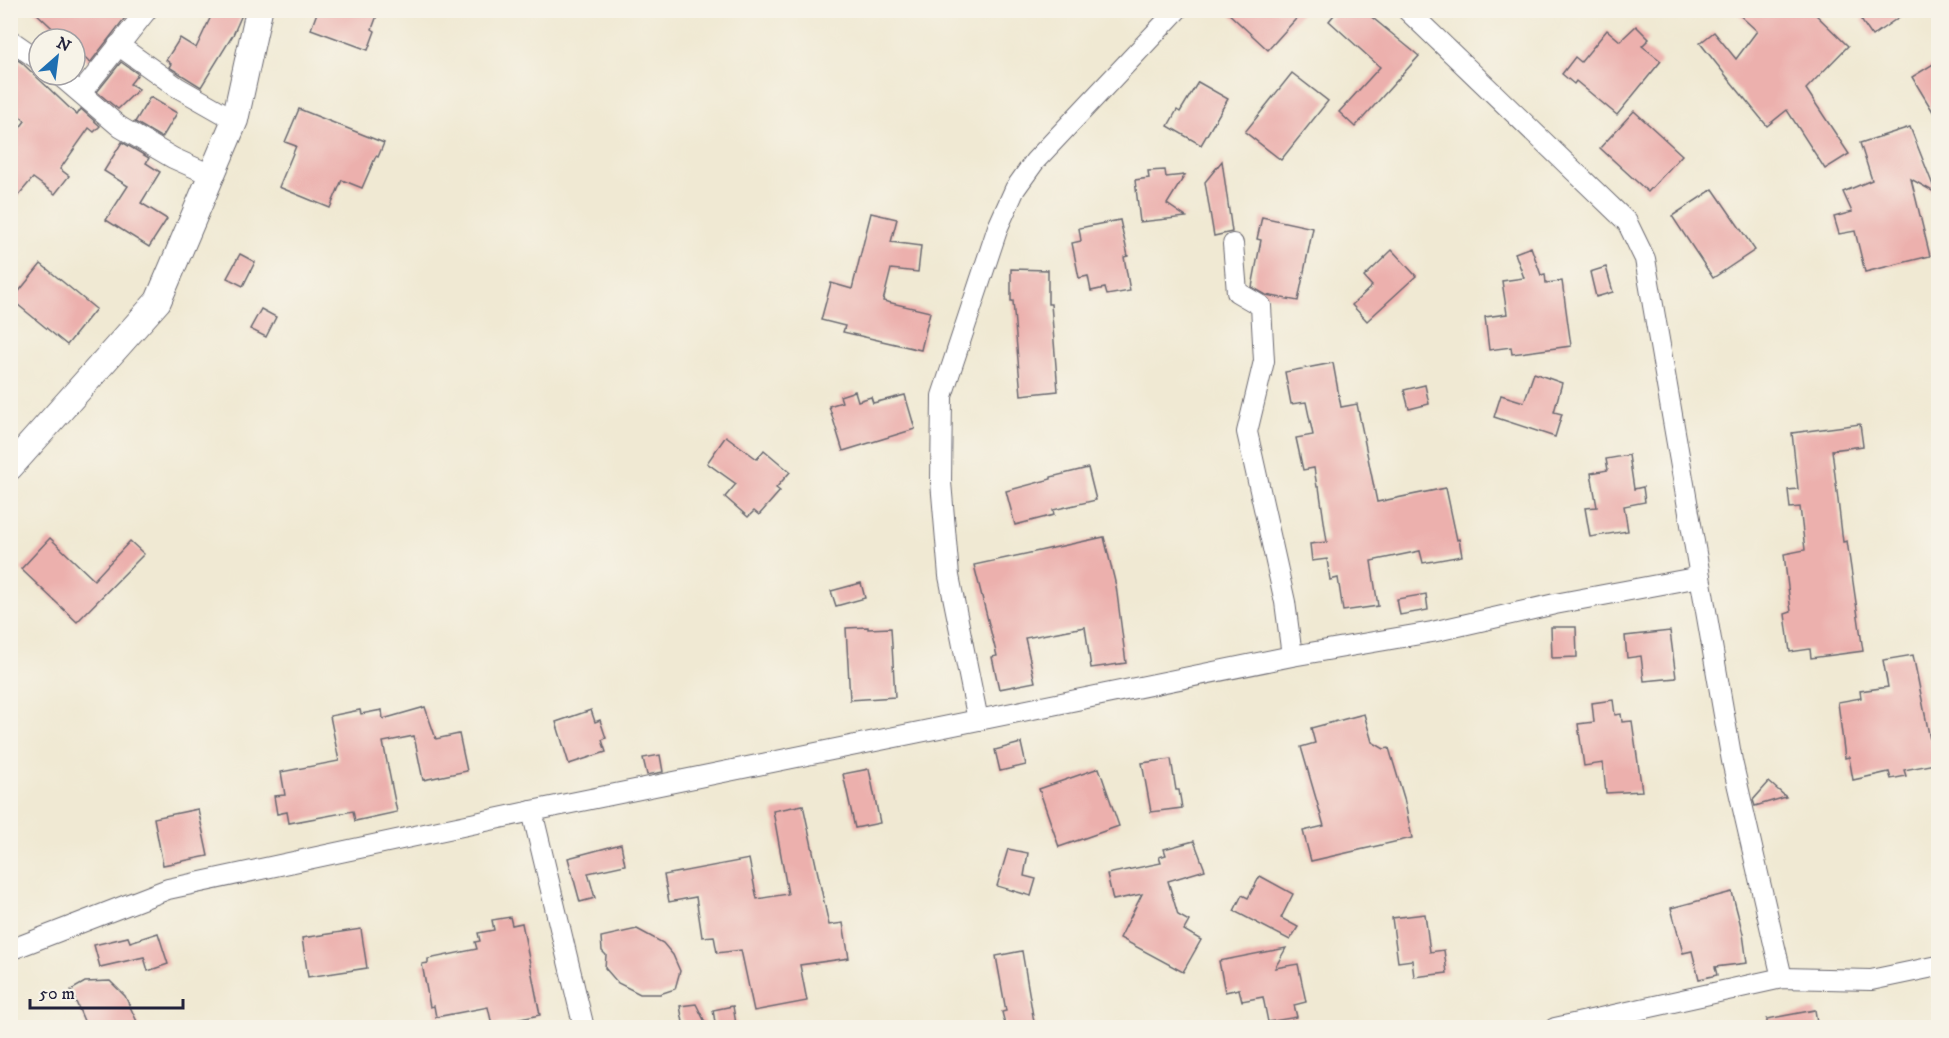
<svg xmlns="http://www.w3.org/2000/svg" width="1949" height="1038" font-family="'IM FELL DW Pica',serif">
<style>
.building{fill:#ecb0ad}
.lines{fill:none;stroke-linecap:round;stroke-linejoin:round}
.minor-casing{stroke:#6a6870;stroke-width:22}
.tertiary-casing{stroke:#6a6870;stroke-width:28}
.minor{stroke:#fff;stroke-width:20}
.tertiary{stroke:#fff;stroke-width:26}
</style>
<rect width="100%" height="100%" fill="#f7f3e8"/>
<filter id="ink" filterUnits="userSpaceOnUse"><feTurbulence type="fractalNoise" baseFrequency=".0167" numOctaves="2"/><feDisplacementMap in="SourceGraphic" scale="12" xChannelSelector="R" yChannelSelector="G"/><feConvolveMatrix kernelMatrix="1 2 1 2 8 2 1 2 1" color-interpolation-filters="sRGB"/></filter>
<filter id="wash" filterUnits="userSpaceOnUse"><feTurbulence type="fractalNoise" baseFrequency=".008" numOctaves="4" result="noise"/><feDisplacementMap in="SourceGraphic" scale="24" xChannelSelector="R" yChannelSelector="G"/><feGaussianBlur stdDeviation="1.35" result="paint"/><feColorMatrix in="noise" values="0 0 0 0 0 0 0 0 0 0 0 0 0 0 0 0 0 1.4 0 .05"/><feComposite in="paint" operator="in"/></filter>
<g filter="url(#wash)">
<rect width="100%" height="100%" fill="#f0e9d3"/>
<g id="blocks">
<!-- building -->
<g class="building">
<polygon points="33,10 131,10 90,63 75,49 75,39 64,39"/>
<polygon points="214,10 244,10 233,35 201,87 169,67 171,64 166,60 180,38 196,48"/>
<polygon points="318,10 379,10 372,29 375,31 368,50 311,29"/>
<polygon points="1225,10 1304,10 1268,50"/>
<polygon points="1338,10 1363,10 1419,56 1355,127 1339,112 1380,67 1329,21"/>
<polygon points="1734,10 1811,10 1848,46 1806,89 1849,154 1825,169 1787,110 1767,126 1727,77 1700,43 1714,32 1736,59 1757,31"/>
<polygon points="1875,10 1909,10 1872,36 1861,20"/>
<polygon points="1636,26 1649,39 1642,46 1661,61 1617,115 1576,81 1574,84 1562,74 1575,57 1581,62 1607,30 1620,41"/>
<polygon points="10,55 21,62 77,115 81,109 100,126 94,132 89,128 60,169 69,176 55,194 33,178 10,205 10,141 25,121 10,107"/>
<polygon points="1938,61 1938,120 1912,77"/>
<polygon points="121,62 138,74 130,84 139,89 118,109 97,92"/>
<polygon points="1292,73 1328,101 1281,160 1245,132"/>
<polygon points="1198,82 1228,99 1201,145 1168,126 1177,110 1180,112"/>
<polygon points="150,97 177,113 162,138 135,122"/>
<polygon points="299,109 384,143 378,157 376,156 362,188 342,180 330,208 279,187 296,146 285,142"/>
<polygon points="1634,111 1682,155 1648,192 1600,148"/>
<polygon points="1910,127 1936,193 1911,179 1930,256 1865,272 1855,231 1839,234 1834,217 1852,212 1843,192 1872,180 1860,143"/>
<polygon points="122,142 149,158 146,163 160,172 141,203 167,219 149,247 106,220 128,186 104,171"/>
<polygon points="1222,161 1232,232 1214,236 1205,182"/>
<polygon points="1165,170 1166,177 1185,175 1167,204 1186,217 1140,222 1135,180 1149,178 1148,171"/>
<polygon points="1713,189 1755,250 1713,278 1672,216"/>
<polygon points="871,213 897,219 891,242 921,246 918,272 891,269 883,301 930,312 921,350 843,332 845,326 821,320 831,283 852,289"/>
<polygon points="1262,217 1313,228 1298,301 1266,295 1252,287 1261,240 1257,239"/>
<polygon points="1120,220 1128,256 1124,257 1130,291 1107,295 1105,288 1091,291 1088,276 1079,278 1072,243 1081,241 1079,228"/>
<polygon points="1531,247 1541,275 1545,274 1546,283 1562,281 1571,346 1512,354 1511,347 1489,350 1485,317 1507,314 1502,281 1524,278 1515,253"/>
<polygon points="1392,250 1416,276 1367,321 1352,305 1372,286 1364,277"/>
<polygon points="240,254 255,262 243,286 227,278"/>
<polygon points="41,264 96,309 67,345 12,300"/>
<polygon points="1606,267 1613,292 1596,297 1590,272"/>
<polygon points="1011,269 1048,270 1048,304 1051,304 1058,391 1021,395 1013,301 1011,301"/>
<polygon points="261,309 276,317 266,337 250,329"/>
<polygon points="1333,363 1341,407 1357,404 1377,502 1446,488 1457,540 1459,539 1462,556 1423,563 1420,551 1371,561 1378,606 1343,611 1338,578 1330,580 1327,559 1312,561 1310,544 1327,542 1319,487 1317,487 1314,468 1303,470 1296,438 1313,435 1306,402 1291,404 1285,372"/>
<polygon points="1534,373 1562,383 1554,412 1562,414 1555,437 1494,417 1501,395 1524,402"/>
<polygon points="1425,385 1429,404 1409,409 1404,390"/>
<polygon points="855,391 858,401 871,397 873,403 905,395 915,429 843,451 829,406 842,402 840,396"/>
<polygon points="1860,424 1863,446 1832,450 1843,542 1847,541 1863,651 1811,658 1810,649 1790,652 1785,614 1791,612 1784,554 1805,550 1800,507 1790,508 1788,490 1798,489 1792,433"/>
<polygon points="726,436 757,459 764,450 790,472 776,488 780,491 759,515 754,511 748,517 725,497 736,484 707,463"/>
<polygon points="1629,455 1634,489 1643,487 1645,502 1624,506 1628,531 1590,537 1585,508 1597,507 1591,473 1608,470 1606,459"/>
<polygon points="1088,468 1096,500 1053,510 1054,515 1015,525 1006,491 1051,479 1051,477"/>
<polygon points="1104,537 1116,586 1126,663 1091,668 1085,627 1025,638 1035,682 999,689 992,657 997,656 974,565"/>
<polygon points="50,538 94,580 130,541 144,554 77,622 21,569"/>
<polygon points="861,583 865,598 836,606 831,591"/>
<polygon points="1426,594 1428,610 1400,615 1397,599"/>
<polygon points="868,627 868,629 891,628 895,697 850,700 846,628"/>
<polygon points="1551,627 1576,627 1577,657 1552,658"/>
<polygon points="1670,631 1676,678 1644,681 1641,656 1627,658 1625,636"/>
<polygon points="1913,655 1935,764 1904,770 1906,776 1891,779 1889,772 1853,780 1849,757 1845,758 1838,702 1861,698 1860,691 1888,687 1883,660"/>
<polygon points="1613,700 1615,715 1621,714 1622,722 1632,721 1642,791 1606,793 1603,763 1584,766 1578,724 1594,722 1592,703"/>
<polygon points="425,707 436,739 459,734 467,771 423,780 414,736 383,742 397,812 355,821 353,811 289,823 287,812 277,814 274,796 285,795 281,772 339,761 330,716 360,710 361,714 382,710 383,719"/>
<polygon points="591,710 595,722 600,720 606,738 602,740 606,752 569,764 556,722"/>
<polygon points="1364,714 1372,742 1384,749 1389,748 1404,798 1412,838 1311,861 1303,831 1324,826 1301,747 1315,743 1311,728"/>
<polygon points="1021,743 1026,765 1000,771 995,750"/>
<polygon points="660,755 663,772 647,775 643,758"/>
<polygon points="1171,759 1176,790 1179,790 1182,808 1151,812 1142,763"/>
<polygon points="1099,768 1119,826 1059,847 1039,789"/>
<polygon points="869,769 880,823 855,828 843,774"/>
<polygon points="1769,782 1786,797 1755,806 1753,800"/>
<polygon points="803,805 829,925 843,923 849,958 800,965 807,1001 754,1011 741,950 717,953 714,936 702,937 696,897 669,902 664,875 749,859 757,899 788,894 773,811"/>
<polygon points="198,809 208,856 163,865 154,818"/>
<polygon points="1194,841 1205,870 1168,881 1178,915 1189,921 1184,930 1201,940 1183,972 1120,938 1142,894 1113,900 1107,874 1161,863 1159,857 1166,855 1164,849"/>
<polygon points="621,844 625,865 588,873 595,898 580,902 568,858"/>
<polygon points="1008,849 1028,853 1024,876 1036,879 1031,896 997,886"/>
<polygon points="1260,876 1293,894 1281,918 1298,927 1290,940 1234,911 1242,895 1248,898"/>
<polygon points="1732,892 1743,934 1747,963 1715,967 1717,975 1699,979 1692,951 1683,953 1671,908"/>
<polygon points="1425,914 1430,952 1444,950 1447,973 1414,977 1412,960 1398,962 1392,918"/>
<polygon points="510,917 512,925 522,923 540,1015 492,1025 488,1007 436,1017 434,1006 430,1007 422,964 428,963 428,959 477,949 475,942 480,941 478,933 494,930 492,920"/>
<polygon points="361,929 367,968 308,977 302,938"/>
<polygon points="637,929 663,943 673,955 680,971 675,989 660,994 640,994 618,983 605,968 606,955 602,951 601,937"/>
<polygon points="158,933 168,964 148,971 144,957 100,967 94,945 128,937 130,942"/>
<polygon points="1286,948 1275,968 1298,964 1306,1002 1294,1005 1297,1017 1268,1022 1263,997 1242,1001 1239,989 1225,992 1219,961"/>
<polygon points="1022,951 1035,1028 1006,1028 1002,1012 1006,1011 996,956"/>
<polygon points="110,981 125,996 140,1028 87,1028 71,990 85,982"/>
<polygon points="696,1004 708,1028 684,1028 680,1006"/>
<polygon points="733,1006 736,1024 716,1028 713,1010"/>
<polygon points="1815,1010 1818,1028 1767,1028 1767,1019"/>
</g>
</g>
</g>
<g filter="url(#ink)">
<use href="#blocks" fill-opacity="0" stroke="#6a6870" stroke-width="1.5"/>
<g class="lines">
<defs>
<g id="minor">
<polyline points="1407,10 1627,222 1645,259 1732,761 1782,978"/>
<polyline points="10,40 39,60"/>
<polyline points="118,45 177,87 235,120"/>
<polyline points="59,75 120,127 173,158 211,175"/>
<polyline points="81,93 147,10"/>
<polyline points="1233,244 1237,292 1261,306 1264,361 1247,432 1285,602 1292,656"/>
<polyline points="978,720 949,576 941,482 942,396 998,227 1015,189 1035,161 1177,10"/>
<polyline points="532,811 584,1028"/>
<polyline points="10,950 168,889 532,811 1292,656 1432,632 1555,604 1700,577"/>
<polyline points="1555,1028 1782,978 1871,980 1938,966"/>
</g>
<polyline id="tertiary" points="10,467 158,301 235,120 259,10"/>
</defs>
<!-- minor casing -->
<use href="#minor" class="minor-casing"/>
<!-- tertiary casing -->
<use href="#tertiary" class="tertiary-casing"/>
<!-- minor -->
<use href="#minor" class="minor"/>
<!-- tertiary -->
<use href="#tertiary" class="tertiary"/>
</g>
</g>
<!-- margin -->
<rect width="1949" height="1038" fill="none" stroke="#f7f3e8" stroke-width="36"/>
<!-- north arrow -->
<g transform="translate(57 57) rotate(28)"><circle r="28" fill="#f7f3e8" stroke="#a29fa3" stroke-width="1.5"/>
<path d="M0-4.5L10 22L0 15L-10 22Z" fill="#1f6fb2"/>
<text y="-9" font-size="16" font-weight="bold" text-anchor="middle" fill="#22223b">N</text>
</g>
<!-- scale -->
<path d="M30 999v9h153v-9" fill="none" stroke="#22223b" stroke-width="3"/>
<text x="39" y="999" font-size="18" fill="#22223b" stroke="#f7f3e8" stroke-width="4.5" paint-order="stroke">50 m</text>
</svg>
